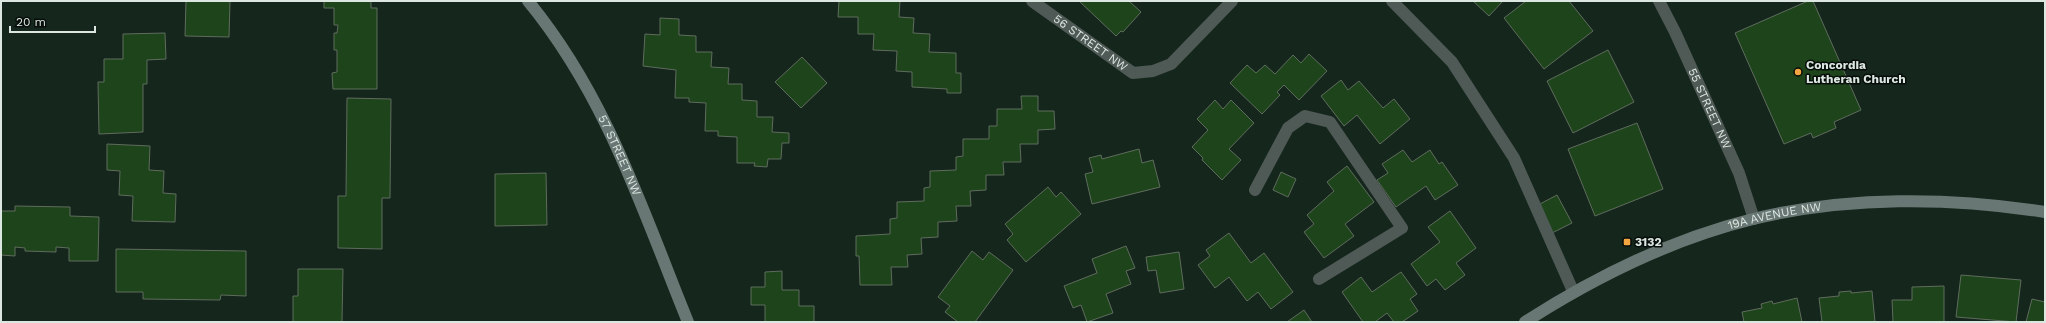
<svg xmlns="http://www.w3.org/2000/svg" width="2046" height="323" font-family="'Work Sans',sans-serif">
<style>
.building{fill:#1e441b;stroke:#5f6c5d}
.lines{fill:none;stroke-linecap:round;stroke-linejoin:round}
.lane{stroke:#4f5956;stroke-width:12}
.street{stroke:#4f5956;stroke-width:12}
.secondary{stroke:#687773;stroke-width:12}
.poi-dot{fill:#f2a540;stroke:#070d0a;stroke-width:1.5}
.labels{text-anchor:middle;stroke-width:3;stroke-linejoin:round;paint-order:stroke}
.street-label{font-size:12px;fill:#dce7e1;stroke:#070d0a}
.poi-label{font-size:12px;font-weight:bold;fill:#dce7e1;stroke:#070d0a;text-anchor:start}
</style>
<rect width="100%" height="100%" fill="#15261d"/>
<!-- building -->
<g class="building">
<polygon points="186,1 230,1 229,37 185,36"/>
<polygon points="324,1 371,1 371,8 377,8 377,89 333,89 332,73 337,72 337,50 334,50 334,33 337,33 338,25 334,25 334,8 324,8"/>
<polygon points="839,1 900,1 899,17 914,18 913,33 930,34 929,52 956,53 956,73 961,73 961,93 947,93 947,89 912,87 912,72 896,71 897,51 873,50 874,34 858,34 858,17 838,17"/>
<polygon points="1079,1 1129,1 1141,12 1123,32 1121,31 1116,36"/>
<polygon points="1473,1 1503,1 1489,16"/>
<polygon points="1526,1 1569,1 1593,31 1544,69 1504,18"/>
<polygon points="1808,1 1813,1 1861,110 1834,122 1836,128 1813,138 1811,133 1784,144 1735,33"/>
<polygon points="660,18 679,19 679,35 696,36 696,52 712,52 711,67 729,68 728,84 742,84 742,100 757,101 757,117 773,117 772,132 789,133 789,143 782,143 781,159 768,159 767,167 754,166 755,163 737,163 737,137 718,136 718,131 705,131 706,103 689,102 689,98 675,98 676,70 643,66 645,34 660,35"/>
<polygon points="165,33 166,59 147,60 147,84 143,84 143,132 99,134 98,82 104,82 104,59 123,59 123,34"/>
<polygon points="1608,50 1634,102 1573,133 1547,81"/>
<polygon points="1309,54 1327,71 1299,100 1284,85 1277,92 1280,95 1262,114 1230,83 1247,65 1256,73 1265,65 1275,74 1293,55 1301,63"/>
<polygon points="802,57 827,83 801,108 775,82"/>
<polygon points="1341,80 1348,90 1359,81 1383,108 1394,99 1410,119 1380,144 1357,115 1344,126 1321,96"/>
<polygon points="1021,96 1038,96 1038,111 1054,111 1055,129 1038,130 1038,144 1020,144 1021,162 1003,162 1004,175 986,175 986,190 970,191 971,206 956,206 957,221 938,222 938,237 921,238 922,254 907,255 908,267 891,267 892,285 860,285 859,256 856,256 856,236 890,234 890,219 897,218 897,202 924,201 924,188 930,187 930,171 956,170 956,157 963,156 963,139 989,139 989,126 997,126 997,109 1022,109"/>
<polygon points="347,98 391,99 390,198 382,198 382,249 338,248 338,196 346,196"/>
<polygon points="1215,100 1223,109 1231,100 1254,123 1229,149 1241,160 1222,180 1202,160 1203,158 1192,147 1208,130 1197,119"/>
<polygon points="1637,123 1663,189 1595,216 1568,149"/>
<polygon points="107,144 150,146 149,170 164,171 163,193 176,194 175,222 132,221 133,196 119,195 120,171 107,170"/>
<polygon points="1139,149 1142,163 1153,160 1160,187 1092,204 1085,174 1093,172 1089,158 1101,155 1102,159"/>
<polygon points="1403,150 1412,162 1430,150 1439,164 1442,162 1458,185 1435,200 1426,186 1396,207 1377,180 1388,173 1382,164"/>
<polygon points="1347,166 1374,202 1345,224 1354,236 1324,258 1304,232 1314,224 1307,215 1334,191 1327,182"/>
<polygon points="1281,172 1296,179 1288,197 1273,190"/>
<polygon points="546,173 547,225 495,226 495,174"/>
<polygon points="1048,187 1056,197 1061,192 1081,214 1026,262 1007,240 1013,234 1005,224"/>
<polygon points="1557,195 1572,223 1552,233 1538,205"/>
<polygon points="15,206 70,207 70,216 99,217 98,261 69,261 69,248 56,247 56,252 25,251 25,248 15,247 15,256 1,255 1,211 15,211"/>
<polygon points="1450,211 1476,248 1456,263 1465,275 1445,290 1436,279 1427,286 1411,264 1440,242 1428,227"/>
<polygon points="1229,233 1251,263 1264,253 1293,292 1271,309 1258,292 1247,301 1229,277 1215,288 1198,265 1210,256 1206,250"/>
<polygon points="1126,246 1135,268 1126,271 1131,284 1106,294 1113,313 1087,322 1081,305 1073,308 1064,286 1097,273 1092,259"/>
<polygon points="116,249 246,251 246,296 221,295 220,300 143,299 143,292 116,292"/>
<polygon points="972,251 983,260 989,252 1013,270 975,322 958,322 945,312 950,306 938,297"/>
<polygon points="1179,252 1184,289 1160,293 1156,270 1148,271 1146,257"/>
<polygon points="298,269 343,269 342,322 293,322 293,296 298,296"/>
<polygon points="782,271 782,290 799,290 799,306 814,306 814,322 816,322 765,322 765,305 751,305 751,287 765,287 765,272"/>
<polygon points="1401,272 1417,294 1410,299 1418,311 1402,322 1394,322 1387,313 1375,322 1363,322 1342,292 1361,277 1372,292"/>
<polygon points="1961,275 2021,280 2016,322 1956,317"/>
<polygon points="1944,286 1944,322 1893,322 1892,300 1912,300 1912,287"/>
<polygon points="1851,291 1851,293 1872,291 1875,322 1822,322 1819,298 1839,296 1839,292"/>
<polygon points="1797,298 1802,322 1744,322 1742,312 1762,308 1761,304 1772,301 1773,304"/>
<polygon points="2032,299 2045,302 2045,322 2026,322"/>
<polygon points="1304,310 1312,322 1287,322"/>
</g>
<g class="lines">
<!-- lane -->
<g class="lane">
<polyline points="1392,1 1452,62 1514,158 1573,291"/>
<polyline points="1255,190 1288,128 1305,116 1330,122 1402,228 1319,279"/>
</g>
<!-- street -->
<g class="street">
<path id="s1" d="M 1032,1 L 1133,73 L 1153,71 L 1171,64 L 1232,1"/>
<path id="s2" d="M 1659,1 L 1675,32 L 1739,173 L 1754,219"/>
</g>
<!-- secondary -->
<g class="secondary">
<path id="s3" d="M 528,1 C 607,97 642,209 688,322"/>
<path id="s4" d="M 1525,322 C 1595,277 1672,239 1753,219 C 1847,196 1950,197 2045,212"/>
</g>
</g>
<!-- markers -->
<g class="poi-dot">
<circle cx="1798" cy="72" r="4"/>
<rect x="1623" y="238" width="8" height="8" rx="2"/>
</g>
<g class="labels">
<!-- street labels -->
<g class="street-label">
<text dy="4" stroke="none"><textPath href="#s1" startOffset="72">56 STREET NW</textPath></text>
<text dy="4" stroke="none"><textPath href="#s2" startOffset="119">55 STREET NW</textPath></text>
<text dy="4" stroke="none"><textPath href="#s3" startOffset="180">57 STREET NW</textPath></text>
<text dy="4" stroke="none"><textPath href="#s4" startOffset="273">19A AVENUE NW</textPath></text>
</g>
<!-- poi labels -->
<g class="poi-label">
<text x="1806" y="69">Concordia<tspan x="1806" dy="14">Lutheran Church</tspan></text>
<text x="1635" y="246">3132</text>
</g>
</g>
<!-- border -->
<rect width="2046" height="323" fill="none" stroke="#dce7e1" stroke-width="4"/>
<!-- scale -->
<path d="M10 26v6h85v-6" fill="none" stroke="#dce7e1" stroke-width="2"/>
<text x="16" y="26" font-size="12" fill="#dce7e1" stroke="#070d0a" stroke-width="3" paint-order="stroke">20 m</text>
</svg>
